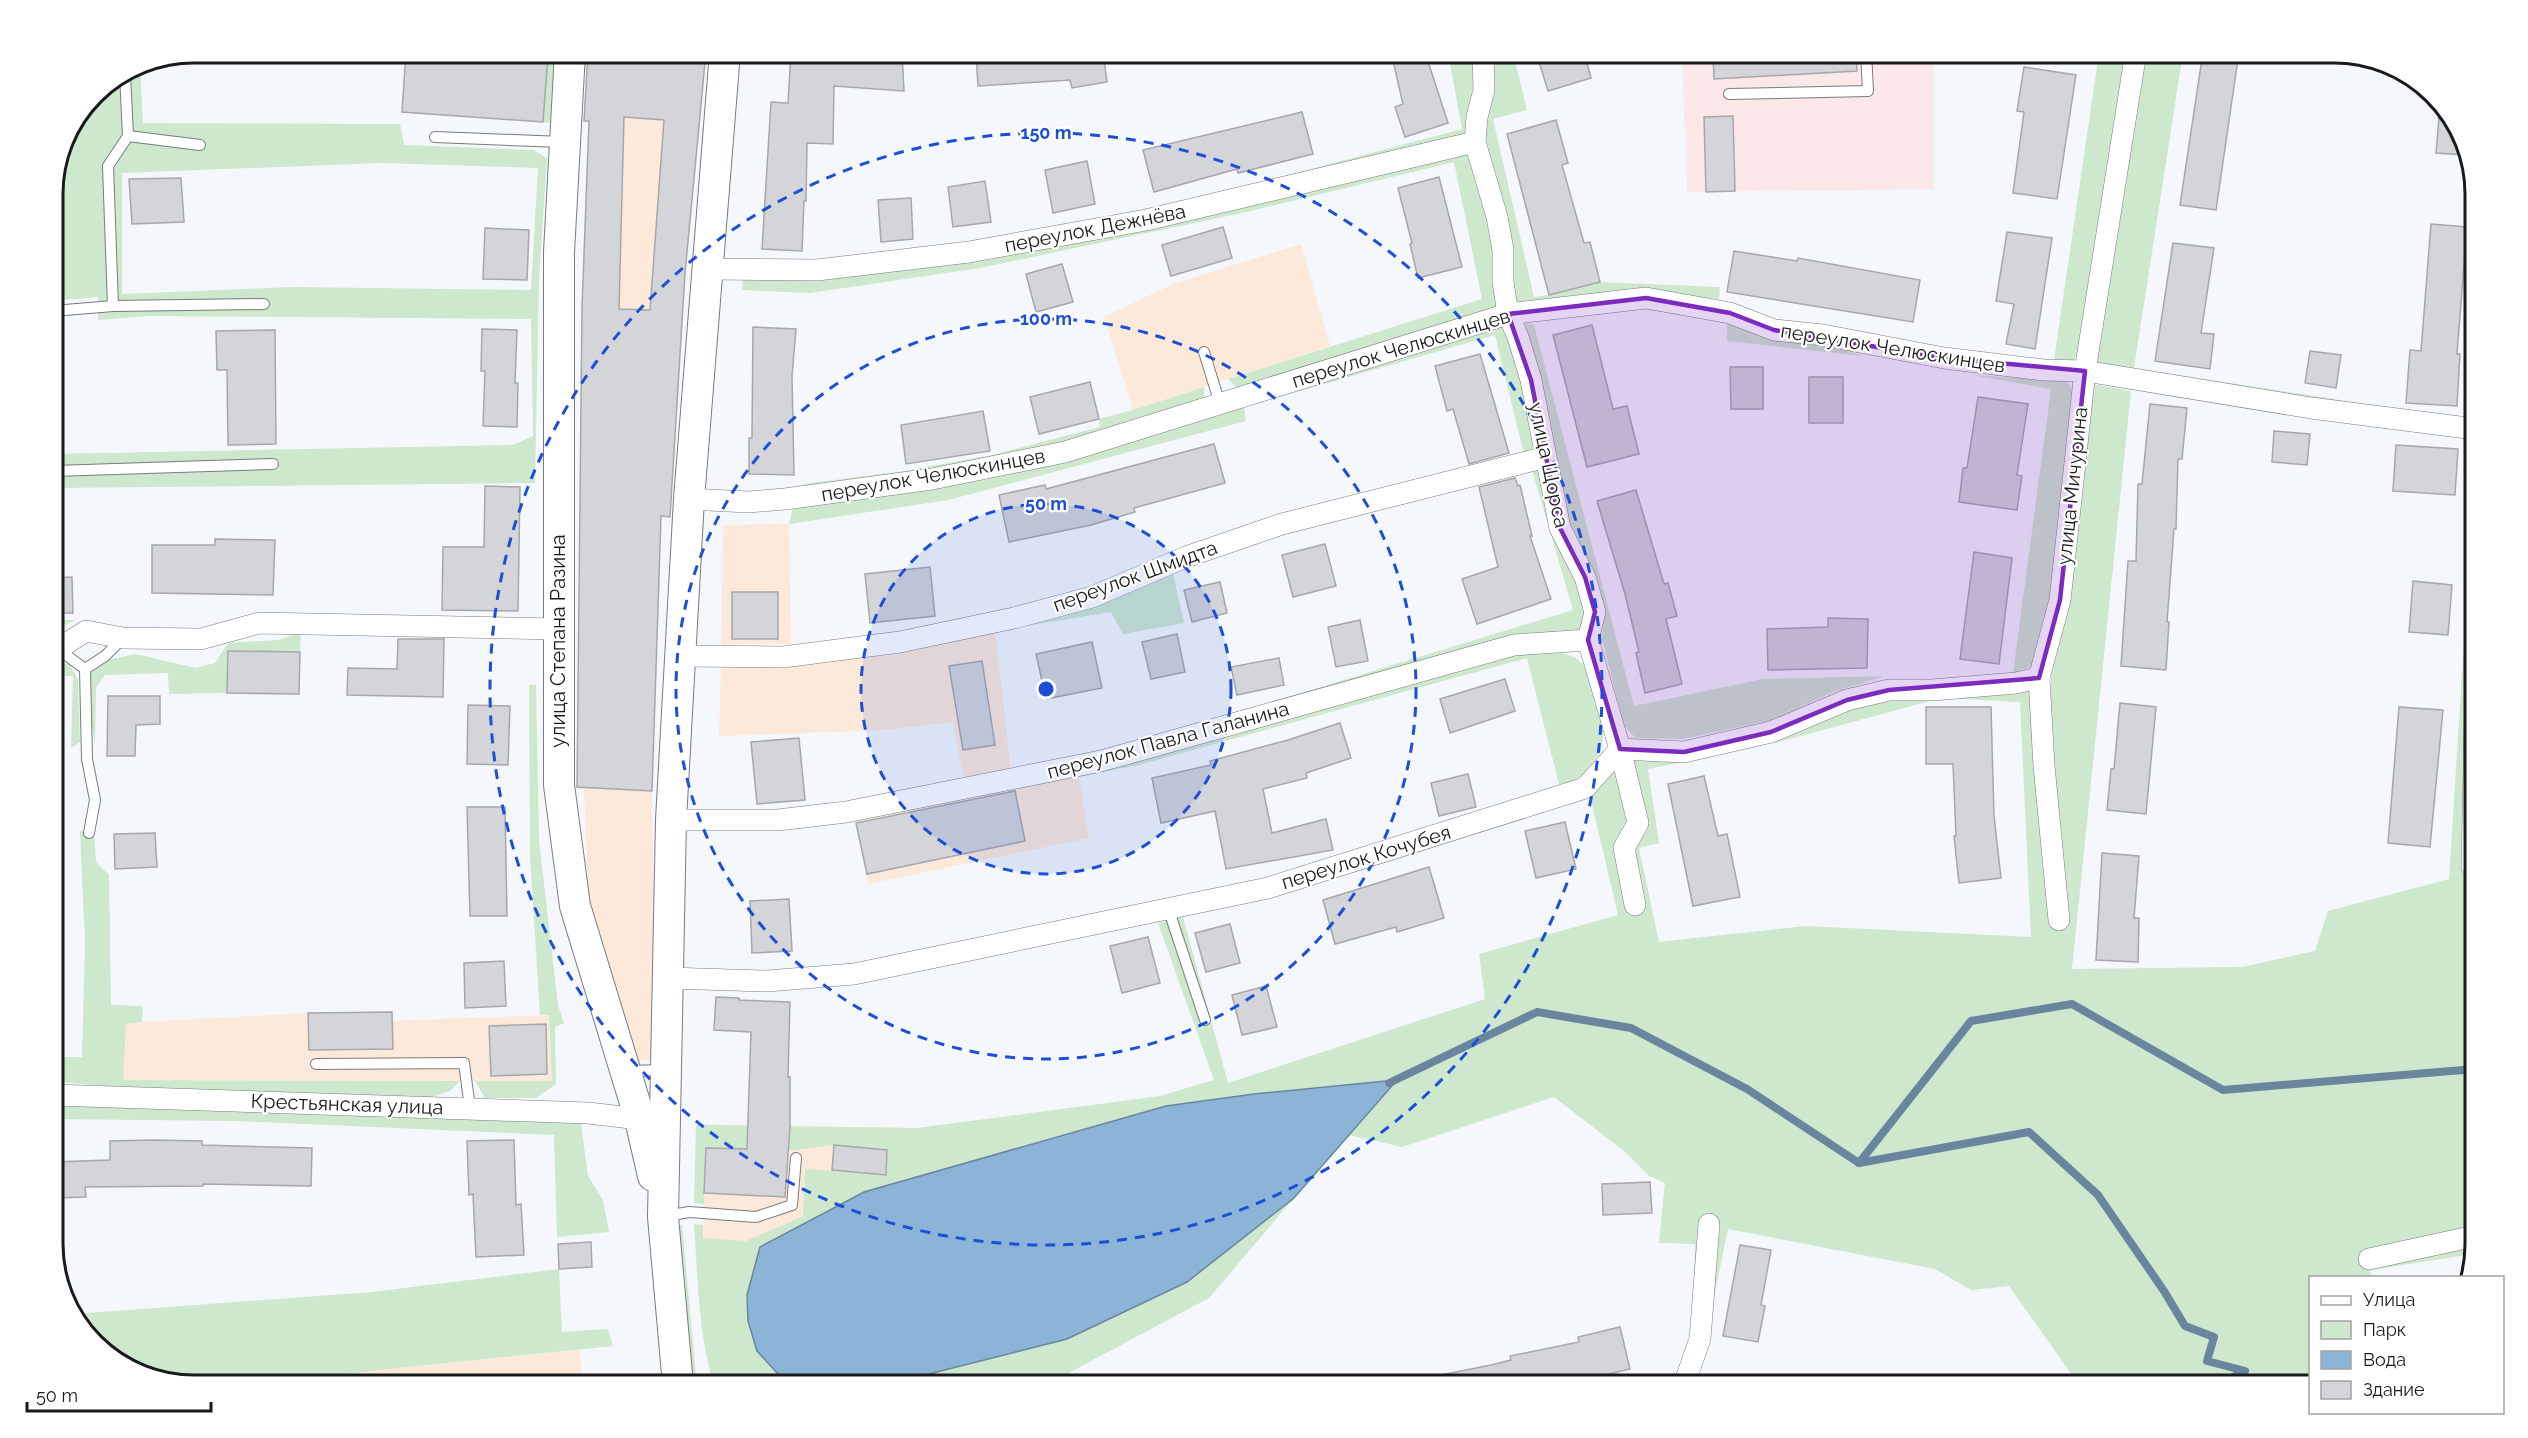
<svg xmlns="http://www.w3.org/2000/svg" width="2528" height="1438" font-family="Raleway,sans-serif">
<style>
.commercial{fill:#fde9d9}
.medical{fill:#fce7e9}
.green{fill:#cde8cd;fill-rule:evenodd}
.water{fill:#8cb4d7;stroke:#6a869f;stroke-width:1.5}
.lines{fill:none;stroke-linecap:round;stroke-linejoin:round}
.stream{stroke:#6a869f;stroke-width:8}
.building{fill:#d4d5d9;stroke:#a6a7ab;stroke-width:1.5;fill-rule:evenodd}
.lane-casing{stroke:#787b7f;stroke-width:12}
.street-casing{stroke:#787b7f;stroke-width:22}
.secondary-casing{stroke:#787b7f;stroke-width:32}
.lane{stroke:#fff;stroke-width:10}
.street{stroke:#fff;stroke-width:21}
.secondary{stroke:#fff;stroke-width:30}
.marked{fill:#7b2cbf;fill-opacity:0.2;stroke:#7b2cbf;stroke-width:4.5;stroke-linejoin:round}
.ring{fill:none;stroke:#1d4ed8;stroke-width:3;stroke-dasharray:10 8}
.labels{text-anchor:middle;stroke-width:4.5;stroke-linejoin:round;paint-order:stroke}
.street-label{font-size:20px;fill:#191a1b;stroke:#fff}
.rim{fill:none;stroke:#191a1b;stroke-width:3}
.centre{fill:#1d4ed8;stroke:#fff;stroke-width:3}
.ring-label{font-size:18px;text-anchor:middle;font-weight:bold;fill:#1d4ed8;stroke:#fff;stroke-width:4.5;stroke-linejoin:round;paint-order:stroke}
</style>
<rect width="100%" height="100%" fill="#f4f7fb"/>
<!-- commercial -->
<g class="commercial">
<polygon points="588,53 706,53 686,265 670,517 661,517 652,791 656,1060 634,1061 588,900 584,790 577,789 582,308 589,122 584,121"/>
<polygon points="1301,244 1330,346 1133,410 1104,317 1173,284"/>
<polygon points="789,524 791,644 721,644 723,525"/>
<polygon points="995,631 1011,770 964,780 953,722 883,730 719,736 721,664 786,664 894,655"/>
<polygon points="1079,777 1089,838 868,884 856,821 1014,788"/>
<polygon points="392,1012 393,1021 549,1015 552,1081 122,1080 126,1023 308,1013"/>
<polygon points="706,1124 917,1128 916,1178 864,1192 760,1247 703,1244"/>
<polygon points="580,1350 582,1385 256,1385 379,1370"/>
</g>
<!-- medical -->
<polygon class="medical" points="1682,53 1934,53 1934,189 1687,192"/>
<!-- green -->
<g class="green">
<polygon points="517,53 554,53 550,123 543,122 548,55"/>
<polygon points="1448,53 1475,53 1470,135 1156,210 1462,129"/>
<polygon points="1492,53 1513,53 1527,110 1493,119 1534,297 1549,295 1600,282 1720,287 1719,299 1650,292 1514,306 1485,154 1482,122"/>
<polygon points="2099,53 2130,53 2079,357 2070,362 2054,360"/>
<polygon points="2141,53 2183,53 2134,368 2475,421 2311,400 2096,366"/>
<path d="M 140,64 L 143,123 L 400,124 L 404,145 L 533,150 L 547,158 L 539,279 L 535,483 L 53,488 L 53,454 L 513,445 L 533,436 L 531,319 L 150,316 L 98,320 L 98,297 L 53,301 C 53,229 41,151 94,95 C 105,82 125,73 140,64 ZM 381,163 L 538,168 L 531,290 L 292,287 L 122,294 L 122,173 Z"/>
<polygon points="1468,147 1491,221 1499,308 1237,388 1228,379 1482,299 1454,162 1242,213 980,268 810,293 742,290 743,275 820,278"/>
<polygon points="1727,322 1820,342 1863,356 1727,341"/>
<polygon points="1525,323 1534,325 1634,706 1763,679 1884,676 1833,692 1768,721 1683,739 1636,738 1624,726 1602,639 1605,610 1588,566 1567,526 1557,461"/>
<polygon points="1505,324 1526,383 1537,451 1524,454 1495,335 1244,407 1246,421 948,500 789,524 793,507 938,488"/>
<polygon points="1972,375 2066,381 2074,391 2052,597 2032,666 2013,673 2051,389"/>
<path d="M 2092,384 L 2131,391 L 2072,969 L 2242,967 L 2315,951 L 2328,911 L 2449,879 L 2475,468 L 2475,626 L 2467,739 L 2463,874 L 2475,870 L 2475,1228 L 2359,1255 L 2362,1267 L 2475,1242 L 2473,1254 L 2371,1270 L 2371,1277 L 2310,1278 L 2310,1385 L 2079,1385 L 2009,1286 L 1971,1290 L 1935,1269 L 1728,1229 L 1707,1331 L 1692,1341 L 1695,1244 L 1659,1243 L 1665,1183 L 1649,1176 L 1624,1151 L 1554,1097 L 1402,1147 L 1349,1135 L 1396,1080 L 1254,1094 L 1166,1106 L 986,1158 L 760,1247 L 747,1295 L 748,1322 L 779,1375 L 814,1385 L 714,1385 C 698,1334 698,1277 694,1224 L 703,1225 L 703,1238 L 746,1241 L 803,1216 L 805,1169 L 885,1175 L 887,1150 L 834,1145 L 788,1151 L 706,1148 L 704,1204 L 694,1203 L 696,1125 L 917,1128 L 1160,1096 L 1214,1080 L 1158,923 L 1183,917 L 1228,1083 L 1485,999 L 1479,954 L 1618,915 L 1590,796 L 1615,765 L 1632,848 L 1632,757 L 1679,763 L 1648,769 L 1659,843 L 1639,848 L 1659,942 L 1806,926 L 2031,937 L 2020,702 L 1941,698 L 1772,744 L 1848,708 L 1893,698 L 2029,690 L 2049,925 L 2066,924 L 2051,766 L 2051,677 L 2069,599 Z"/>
<polygon points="1204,387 1204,398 1063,444 934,472 803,490 804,484 904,471 992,455 1100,427 1099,419 1133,410"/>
<polygon points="1541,463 1588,612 1581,634 1160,736 1573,610 1532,470"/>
<polygon points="1172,569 1184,623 1123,634 1111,612 995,631"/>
<polygon points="53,620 75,620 53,631"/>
<polygon points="301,632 300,652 228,651 227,693 169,694 168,673 105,675 96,687 95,745 91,722 90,673 108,660 136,654 195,668 215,663 228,643 279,640"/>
<polygon points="1516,653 1561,653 1575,657 1589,670 1604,729 1601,751 1582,776 1560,788 1527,658 1138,765 1079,777"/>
<polygon points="53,664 69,664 78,679 80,742 71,748 73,676 53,676"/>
<polygon points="529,685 536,685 539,840 558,1005 564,1023 555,1027 556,1084 536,1098 485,1098 475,1081 552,1081 549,1015 540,1015 530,855"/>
<polygon points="80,831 94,833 96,862 109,875 111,1005 143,1006 142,1022 126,1024 123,1080 460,1081 450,1091 428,1098 131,1089 53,1081 53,1057 82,1057 85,942"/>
<polygon points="53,1103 558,1120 581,1124 588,1176 603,1200 609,1232 557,1237 554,1135 236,1121 53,1119"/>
<polygon points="1294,1198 1209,1298 1063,1376 1066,1385 833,1385 909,1379 1187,1282"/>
<polygon points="682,1225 696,1376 688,1368 676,1226"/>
<polygon points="559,1269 562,1332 608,1329 613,1346 379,1370 256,1385 194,1385 124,1367 76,1322 73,1314 372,1292"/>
<polygon points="1681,1371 1662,1385 1628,1385"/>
</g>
<!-- water -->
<polygon class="water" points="1397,1080 1294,1198 1187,1282 1067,1339 909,1379 814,1385 779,1375 757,1351 748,1321 747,1295 760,1247 864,1192 1166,1106 1254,1094"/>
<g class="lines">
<!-- stream -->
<g class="stream">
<polyline points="1389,1083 1537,1012 1631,1028 1747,1089 1859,1163 1971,1021 2072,1004 2223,1090 2475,1069"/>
<polyline points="1859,1163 2029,1132 2098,1195 2164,1291 2185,1326 2214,1337 2207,1361 2245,1371 2218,1385"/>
</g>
</g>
<!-- building -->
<g class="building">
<polygon points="406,52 548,55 543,122 402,112"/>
<path d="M 588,52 L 706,52 L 685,273 L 670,517 L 661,516 L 652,791 L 577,787 L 582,308 L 589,121 L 584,121 ZM 624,117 L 664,120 L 650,310 L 619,309 Z"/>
<polygon points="791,52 902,52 904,91 834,86 833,144 807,143 806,201 804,201 802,251 762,249 771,102 788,103"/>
<polygon points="976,52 1103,52 1107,82 1072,88 1070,80 978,86"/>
<polygon points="1391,52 1425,52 1448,123 1405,137 1395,107 1403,104"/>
<polygon points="1536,52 1584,52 1591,78 1548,91"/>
<polygon points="1713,52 1856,52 1857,71 1714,79"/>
<polygon points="2203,52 2239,52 2216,210 2180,205"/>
<polygon points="2024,67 2076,75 2057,199 2013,193 2024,112 2017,111"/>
<polygon points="2440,105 2452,116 2465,155 2436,153"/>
<polygon points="1302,112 1313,154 1238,173 1237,169 1154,192 1143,150"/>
<polygon points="1733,116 1735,191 1706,192 1704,117"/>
<polygon points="1556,120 1568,163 1562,165 1584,243 1590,242 1600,282 1549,295 1507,134"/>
<polygon points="1087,161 1095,204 1053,213 1045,170"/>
<polygon points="1439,177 1462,267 1418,278 1410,244 1412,243 1398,188"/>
<polygon points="181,178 184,222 132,224 129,179"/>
<polygon points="985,181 991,222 953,227 948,187"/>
<polygon points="911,198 913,239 881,242 878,200"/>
<polygon points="2431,224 2467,227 2457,354 2460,354 2457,406 2406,403 2410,350 2421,351"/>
<polygon points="1223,227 1232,258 1171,276 1162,245"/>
<polygon points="485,228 529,230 527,280 483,279"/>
<polygon points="2007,232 2052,238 2035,349 2006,344 2014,304 1996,301"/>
<polygon points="2173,243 2214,248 2201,333 2214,334 2210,369 2155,361"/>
<polygon points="1734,251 1797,261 1798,258 1920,280 1913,322 1727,292"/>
<polygon points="1062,264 1073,302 1036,312 1026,274"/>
<polygon points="1592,325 1613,409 1627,406 1639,454 1587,467 1553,335"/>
<polygon points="753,327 796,329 792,376 794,475 749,474 749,438 752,438"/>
<polygon points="482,329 517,330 515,383 518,383 517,427 483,426 485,371 481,371"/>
<polygon points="275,330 276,444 228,445 227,370 217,370 216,331"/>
<polygon points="2310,351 2341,355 2336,388 2305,383"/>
<polygon points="1480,354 1509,453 1469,464 1453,409 1447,411 1435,366"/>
<polygon points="1730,367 1763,367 1763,409 1731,409"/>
<rect x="1809" y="377" width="34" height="46"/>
<polygon points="1090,382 1099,419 1039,434 1030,397"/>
<polygon points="1978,397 2028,404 2017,475 2022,476 2017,510 1959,502 1963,468 1967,468"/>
<polygon points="2150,404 2187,408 2182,459 2178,459 2176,529 2174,529 2167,622 2169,622 2166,670 2121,666 2128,561 2136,561 2138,484 2142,484"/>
<polygon points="983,411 990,451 906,464 901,425"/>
<polygon points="2274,431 2310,434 2307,465 2272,462"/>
<polygon points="1214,444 1225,483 1134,508 1135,512 1091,525 1009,542 999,495 1045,485 1046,489"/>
<polygon points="2396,445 2458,449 2455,495 2393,491"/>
<polygon points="1515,478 1518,486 1520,485 1532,536 1530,536 1551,599 1477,624 1462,579 1498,567 1479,487"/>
<polygon points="485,486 520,487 518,611 442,610 443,547 484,547"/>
<polygon points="1636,490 1664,584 1668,583 1677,616 1666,619 1682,684 1645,693 1636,653 1639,652 1625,594 1597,501"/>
<polygon points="215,539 275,540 273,595 152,593 152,545 215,545"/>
<polygon points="1325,544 1336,586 1293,597 1282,555"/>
<polygon points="1974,552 2012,558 1999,664 1960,659"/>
<polygon points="930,567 935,616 870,623 865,574"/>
<polygon points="72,577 73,613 53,613 53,578"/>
<polygon points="2413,581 2452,585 2448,635 2409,632"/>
<polygon points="1220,582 1227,613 1192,622 1184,590"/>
<rect x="732" y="592" width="46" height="47"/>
<polygon points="1828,618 1868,619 1867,668 1768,670 1767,629 1828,627"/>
<polygon points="1360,620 1368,661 1336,667 1328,627"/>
<polygon points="1177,634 1185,672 1151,679 1142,642"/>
<polygon points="398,639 444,639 443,697 347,695 348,668 397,669"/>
<polygon points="1092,642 1102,688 1046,699 1036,654"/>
<polygon points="228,651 300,652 299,694 227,693"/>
<polygon points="1279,658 1284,685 1237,695 1231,667"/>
<polygon points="982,661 995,745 963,750 949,666"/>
<polygon points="1505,679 1515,711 1450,733 1440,699"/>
<polygon points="108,696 160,696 160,724 136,725 135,756 107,756"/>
<polygon points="2120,703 2156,707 2146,814 2107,810 2111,769 2114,769"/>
<polygon points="468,705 510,706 508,765 467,764"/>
<polygon points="1926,707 1991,707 1994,816 2001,878 1959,883 1954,836 1956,836 1953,764 1926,764"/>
<polygon points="2399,707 2443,710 2430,847 2388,843"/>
<polygon points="1340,723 1351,758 1306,773 1307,778 1263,789 1272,833 1326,819 1333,850 1226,869 1215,811 1161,823 1152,778 1211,765 1210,761 1288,740"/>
<polygon points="799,738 805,800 757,804 751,742"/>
<polygon points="1468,774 1476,807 1439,816 1431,783"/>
<polygon points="1704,776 1718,836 1727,834 1740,897 1693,906 1668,784"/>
<polygon points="1015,791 1025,841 867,874 856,823"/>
<polygon points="467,807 505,807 507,916 470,916"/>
<polygon points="1565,822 1576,869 1536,878 1525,831"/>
<polygon points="155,833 157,867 115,869 114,834"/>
<polygon points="2102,853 2139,856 2134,918 2139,918 2138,962 2096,960"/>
<polygon points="1429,867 1444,918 1397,932 1396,927 1335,944 1323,900"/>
<polygon points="789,899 792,951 752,953 750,901"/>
<polygon points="1230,924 1240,963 1206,972 1195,933"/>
<polygon points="1148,937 1160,983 1122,993 1110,946"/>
<polygon points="504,961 506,1006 465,1008 464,963"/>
<polygon points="1266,986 1277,1027 1242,1035 1232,995"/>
<polygon points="716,997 739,998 739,1000 790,1002 788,1077 790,1077 790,1126 785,1197 704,1193 706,1148 747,1149 751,1032 714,1030"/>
<polygon points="392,1012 393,1049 309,1050 308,1013"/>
<polygon points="546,1024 547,1074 491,1076 489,1026"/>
<polygon points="154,1140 202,1141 202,1145 312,1148 311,1186 203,1184 203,1186 85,1187 86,1197 54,1198 53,1162 110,1160 110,1141"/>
<polygon points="514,1140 516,1205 521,1204 524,1255 476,1257 473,1194 469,1195 467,1141"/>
<polygon points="834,1145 887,1150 886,1175 832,1170"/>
<polygon points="1650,1182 1652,1213 1603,1215 1602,1184"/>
<polygon points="591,1242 592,1267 559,1269 558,1244"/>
<polygon points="1740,1245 1771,1250 1761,1305 1765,1306 1758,1342 1723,1336"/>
<polygon points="1620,1327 1630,1369 1562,1385 1435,1385 1435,1376 1491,1365 1511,1360 1510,1356 1579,1342 1578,1337"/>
</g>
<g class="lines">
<defs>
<g id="lane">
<polyline points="125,74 128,136 200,145"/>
<polyline points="1729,94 1868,91 1866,52"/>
<polyline points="128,136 108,166 113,306 264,304"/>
<polyline points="435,137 562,142"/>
<polyline points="53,311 113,306"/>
<polyline points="1204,352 1220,404"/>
<polyline points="53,471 273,464"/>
<polyline points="58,649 85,669 87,759 95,800 89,833"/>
<polyline points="85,669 105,656 122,639"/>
<polyline points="1168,908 1205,1020"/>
<polyline points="316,1064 464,1063 470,1108"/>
<polyline points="629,1071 664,1070"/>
<polyline points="666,1216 689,1212 756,1217 792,1205 796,1158"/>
</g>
<g id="street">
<polyline points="1483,52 1484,90 1477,117 1475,142 1497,217 1503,250 1503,282 1508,314 1518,337 1531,380 1560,528 1585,577 1595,612 1588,640 1620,749 1638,823 1624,848 1635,905"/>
<polyline points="708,269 817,270 969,252 1146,220 1475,142"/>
<polyline points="689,499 748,502 785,499 932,479 1065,452 1508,314 1646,298 1730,313 1774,330 1823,335 1944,358 2044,370 2085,371 2311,408 2475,429"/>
<polyline points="53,649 58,649 86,631 123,638 201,639 259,623 558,629"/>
<polyline points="681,656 783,657 900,642 1014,618 1092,597 1186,557 1282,524 1546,457"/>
<polyline points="671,820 778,820 846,812 1101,761 1514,645 1588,640"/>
<polyline points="2472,867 2475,721"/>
<polyline points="2059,920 2044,766 2039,678 2060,600 2085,371 2136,52"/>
<polyline points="668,978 767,981 854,974 1268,888 1585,788 1620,749 1684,752 1771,732 1847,700 1889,690 1932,690 2016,683 2039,678"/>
<polyline points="53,1095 588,1113 640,1119"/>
<polyline points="2369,1259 2475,1236"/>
<polyline points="1679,1385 1685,1382 1700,1339 1709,1224"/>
</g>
<g id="secondary">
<polyline points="570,52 559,252 559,785 575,906 640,1119 653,1176"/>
<polyline points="678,1385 663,1217 671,820 689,499 725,52"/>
</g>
</defs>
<!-- lane casing -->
<use href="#lane" class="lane-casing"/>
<!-- street casing -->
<use href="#street" class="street-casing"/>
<!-- secondary casing -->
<use href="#secondary" class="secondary-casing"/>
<!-- lane -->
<use href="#lane" class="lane"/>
<!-- street -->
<use href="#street" class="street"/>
<!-- secondary -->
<use href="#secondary" class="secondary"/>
</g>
<!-- marked area -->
<path class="marked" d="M 1646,298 L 1730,313 L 1774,330 L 1944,358 L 2085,371 L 2060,600 L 2039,678 L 1889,690 L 1847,700 L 1771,732 L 1684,752 L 1620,749 L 1588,640 L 1595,612 L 1585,577 L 1560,528 L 1531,380 L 1508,314 Z"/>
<!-- distance rings -->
<circle cx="1046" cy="689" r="185" fill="#1d4ed8" fill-opacity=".12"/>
<g class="ring">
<circle cx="1046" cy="689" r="185"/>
<circle cx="1046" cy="689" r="370"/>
<circle cx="1046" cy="689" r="556"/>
</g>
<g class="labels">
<!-- street labels -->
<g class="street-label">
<text transform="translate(1095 228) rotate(-11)" y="7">переулок Дежнёва</text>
<text transform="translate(1401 348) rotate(-17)" y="7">переулок Челюскинцев</text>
<text transform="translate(1893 348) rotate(9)" y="7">переулок Челюскинцев</text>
<text transform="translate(1549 465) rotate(78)" y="7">улица Щорса</text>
<text transform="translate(933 475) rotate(-10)" y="7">переулок Челюскинцев</text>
<text transform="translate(2072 486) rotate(-84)" y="7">улица Мичурина</text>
<text transform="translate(1135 576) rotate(-20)" y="7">переулок Шмидта</text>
<text transform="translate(558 641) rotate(-90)" y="7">улица Степана Разина</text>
<text transform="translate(1168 740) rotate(-15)" y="7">переулок Павла Галанина</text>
<text transform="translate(1366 857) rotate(-17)" y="7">переулок Кочубея</text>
<text transform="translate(347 1104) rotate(2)" y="7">Крестьянская улица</text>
</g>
</g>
<!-- crop -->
<path d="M0 0H2528V1438H0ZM194 63H2334A131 131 0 0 1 2465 194V1244A131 131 0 0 1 2334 1375H194A131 131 0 0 1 63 1244V194A131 131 0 0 1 194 63Z" fill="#fff" fill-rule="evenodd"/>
<path class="rim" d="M194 63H2334A131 131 0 0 1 2465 194V1244A131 131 0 0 1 2334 1375H194A131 131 0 0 1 63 1244V194A131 131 0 0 1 194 63Z"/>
<circle cx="1046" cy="689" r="9" class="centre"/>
<g class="ring-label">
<text x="1046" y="139">150 m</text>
<text x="1046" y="325">100 m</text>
<text x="1046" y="510">50 m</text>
</g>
<!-- legend -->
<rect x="2309" y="1276" width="195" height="138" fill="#ffffff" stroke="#a3a3a4" stroke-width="1.5"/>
<rect x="2321" y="1296" width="30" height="9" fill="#ffffff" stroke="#a3a3a4" stroke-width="1.5"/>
<text x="2363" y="1306" font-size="18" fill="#191a1b">Улица</text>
<rect x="2321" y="1321" width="30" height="18" fill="#cde8cd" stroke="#a3a3a4" stroke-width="1.5"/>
<text x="2363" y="1336" font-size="18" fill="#191a1b">Парк</text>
<rect x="2321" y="1351" width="30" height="18" fill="#8cb4d7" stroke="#a3a3a4" stroke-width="1.5"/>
<text x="2363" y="1366" font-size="18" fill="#191a1b">Вода</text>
<rect x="2321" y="1381" width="30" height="18" fill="#d4d5d9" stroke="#a3a3a4" stroke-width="1.5"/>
<text x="2363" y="1396" font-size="18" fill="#191a1b">Здание</text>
<!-- scale -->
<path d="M27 1402v9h184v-9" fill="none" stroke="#191a1b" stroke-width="3"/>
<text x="36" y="1402" font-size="18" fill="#191a1b" stroke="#ffffff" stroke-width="4.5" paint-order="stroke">50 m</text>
</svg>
